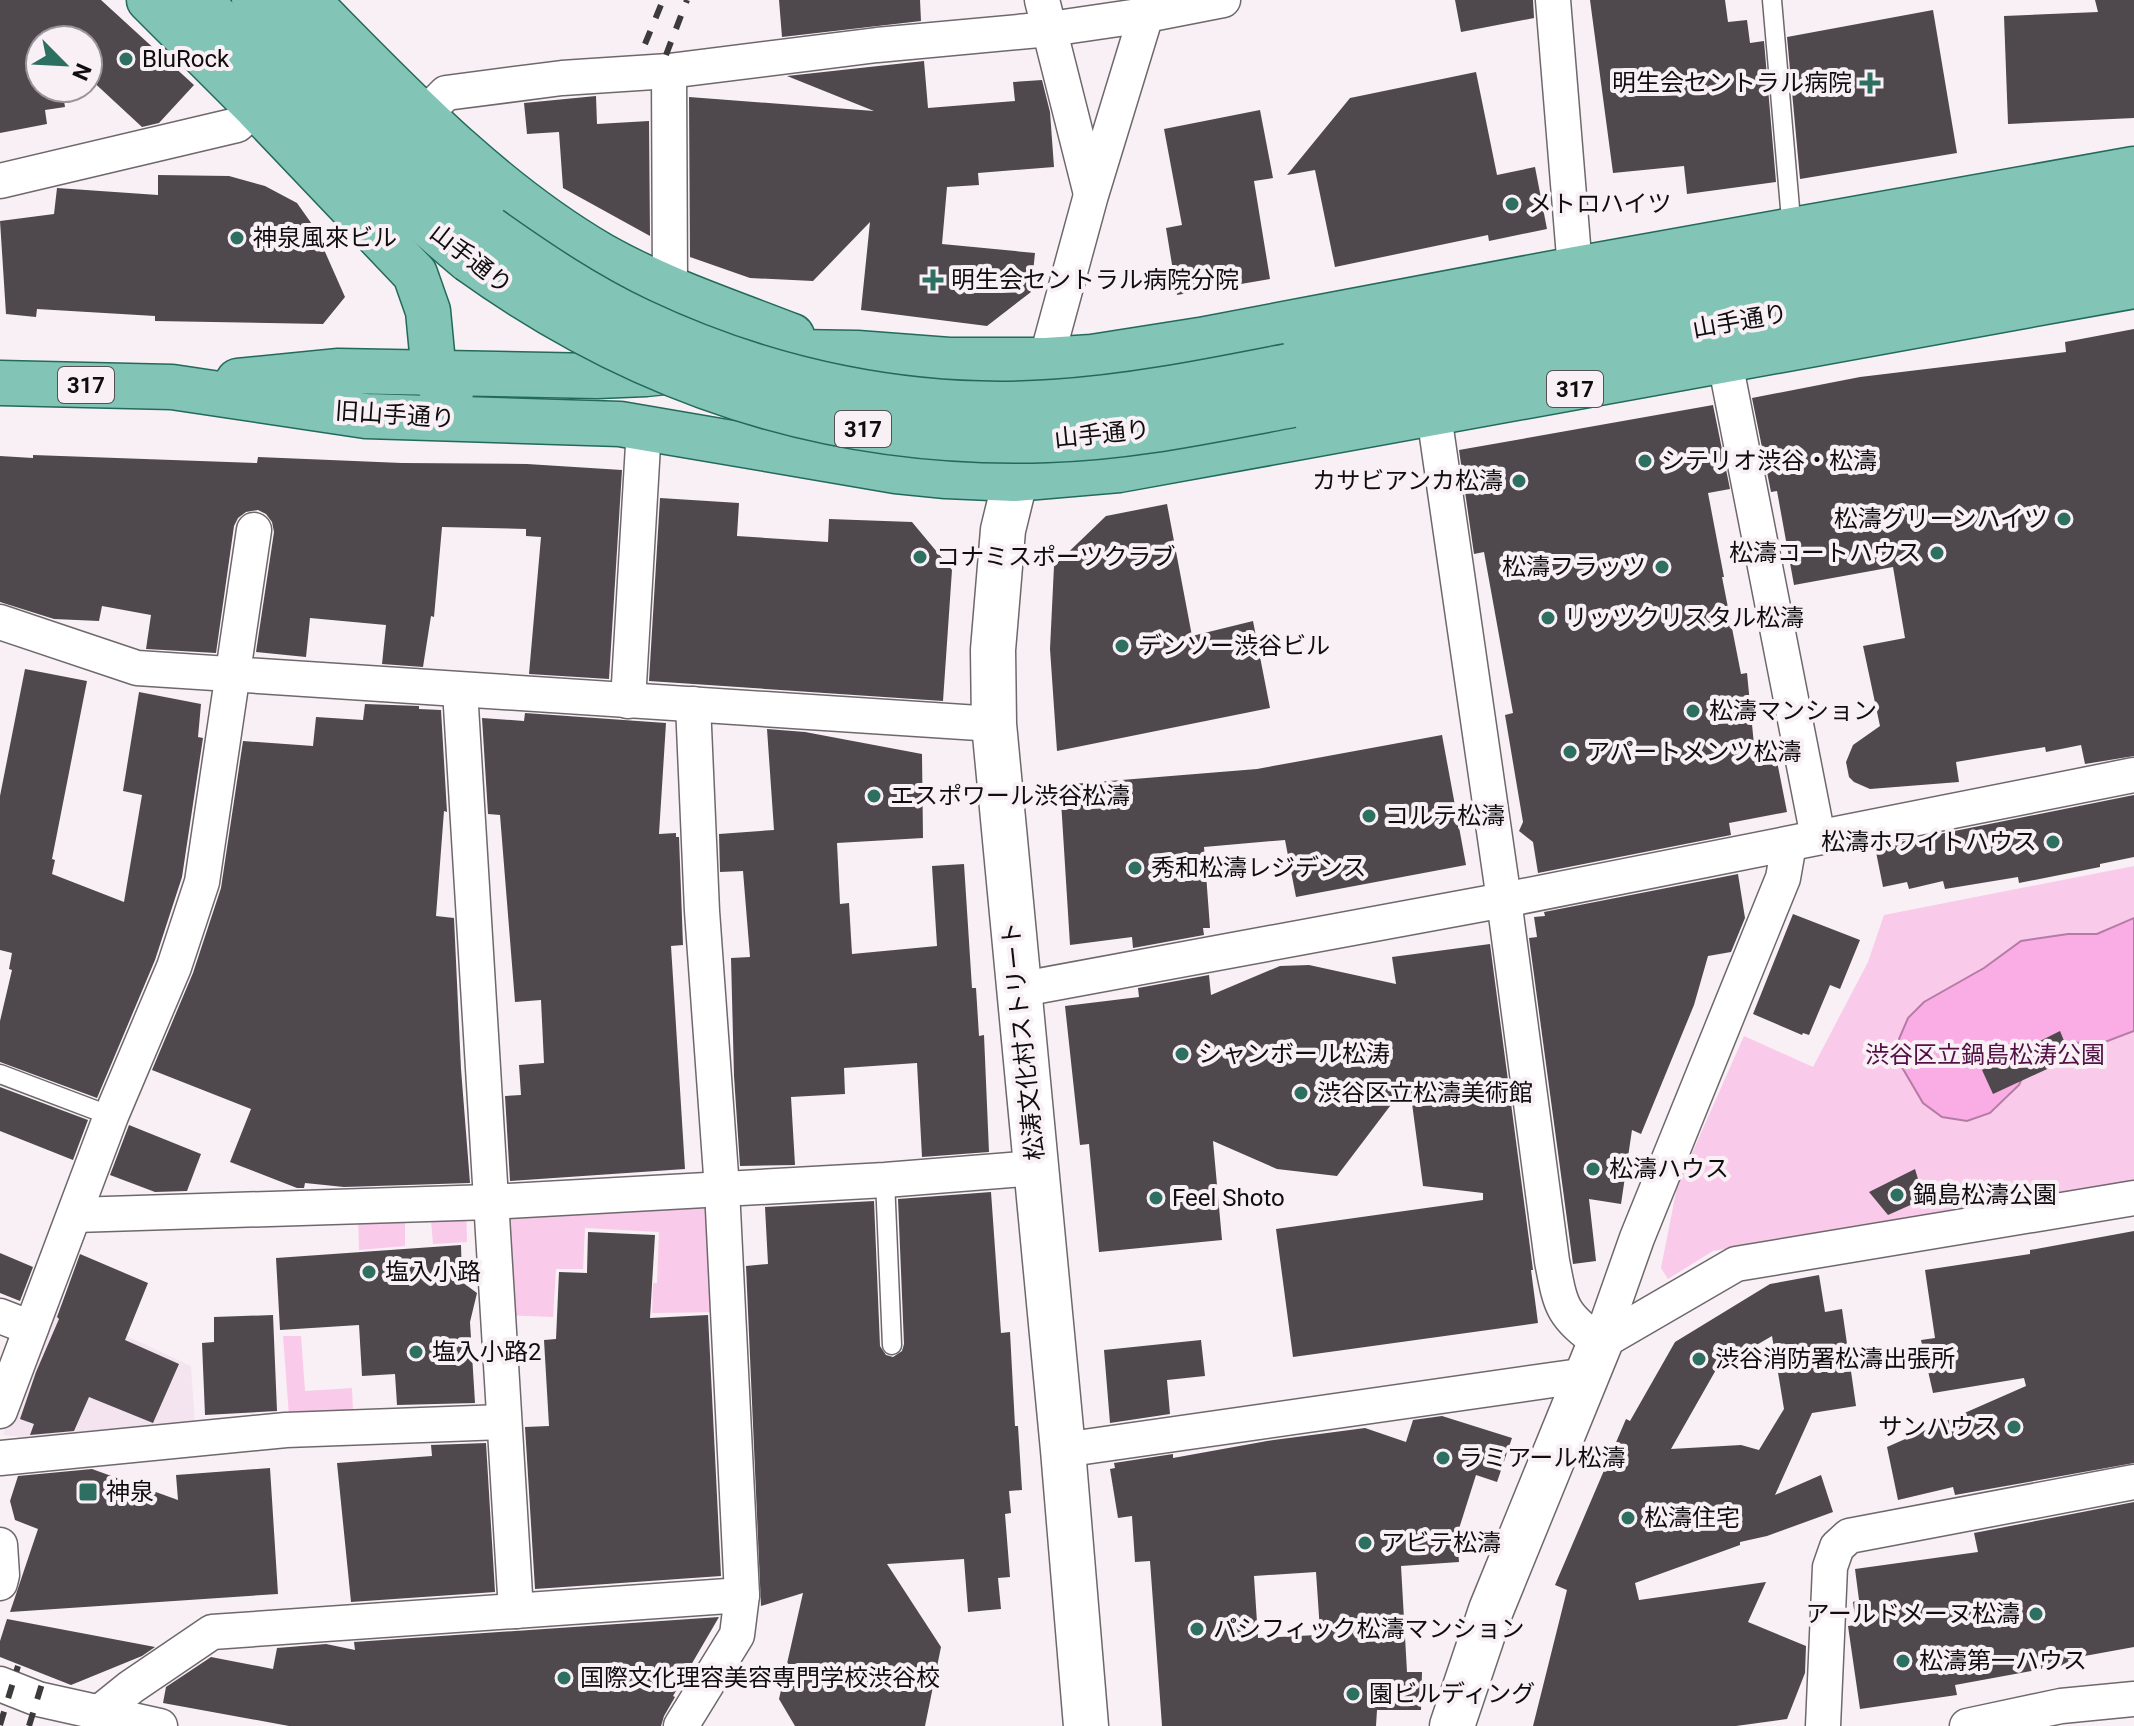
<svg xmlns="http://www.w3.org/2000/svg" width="2134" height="1726" font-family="Roboto,'Noto Sans JP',sans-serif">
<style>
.built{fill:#f3e4ef}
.green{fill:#f9caea}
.water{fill:#faace4;stroke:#b47ca4;stroke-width:2}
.building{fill:#4f494d;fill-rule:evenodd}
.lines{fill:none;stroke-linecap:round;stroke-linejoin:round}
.service-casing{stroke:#6e686c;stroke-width:21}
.minor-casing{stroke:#6e686c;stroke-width:37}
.tertiary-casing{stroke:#6e686c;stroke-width:47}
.primary-casing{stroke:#236a5b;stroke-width:47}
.service{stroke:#fff;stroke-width:18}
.minor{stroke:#fff;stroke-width:34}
.tertiary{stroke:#fff;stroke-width:44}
.primary{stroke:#82c4b6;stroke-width:44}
.rail{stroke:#3d3a3c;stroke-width:6;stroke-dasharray:14 14;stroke-linecap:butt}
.primary-bridge-casing{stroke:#236a5b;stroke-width:47;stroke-linecap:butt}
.primary-bridge{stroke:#82c4b6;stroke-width:44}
.poi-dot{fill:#2d6f60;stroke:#f8f0f5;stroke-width:3}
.labels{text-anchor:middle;stroke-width:8;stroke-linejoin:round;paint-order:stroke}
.shield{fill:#f8f0f5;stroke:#555153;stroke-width:2}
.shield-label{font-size:22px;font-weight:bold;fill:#0f0d0e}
.poi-label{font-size:24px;fill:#0f0d0e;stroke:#f8f0f5;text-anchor:start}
.street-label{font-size:24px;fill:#0f0d0e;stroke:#f8f0f5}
.park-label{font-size:24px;fill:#521045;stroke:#f8f0f5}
</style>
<rect width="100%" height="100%" fill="#f8f0f5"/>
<!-- built -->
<polygon class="built" points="54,1302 191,1366 195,1426 61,1441 3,1435"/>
<!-- green -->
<g class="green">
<polygon points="2134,866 2134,1180 1713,1251 1668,1279 1661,1268 1677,1187 1744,1036 1813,1067 1868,962 1884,915"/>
<polygon points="719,1193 725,1312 652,1313 653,1283 657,1283 659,1232 585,1228 583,1269 556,1269 553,1317 504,1315 496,1206"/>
<polygon points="466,1207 467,1242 433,1244 431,1220 405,1221 405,1246 359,1250 358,1212"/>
<polygon points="283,1336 301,1336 305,1391 352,1388 353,1412 289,1416"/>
</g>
<!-- water -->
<polygon class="water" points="2134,918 2134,1031 2097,1045 2072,1042 2030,1061 2019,1085 1990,1113 1967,1121 1942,1117 1923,1103 1896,1057 1899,1039 1908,1018 1924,1002 1984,968 2021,941 2068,934 2097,934"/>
<!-- building -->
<g class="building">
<polygon points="0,0 101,0 194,85 159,123 142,127 88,77 88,40 40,40 40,88 62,88 65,107 45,110 47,124 0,133"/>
<polygon points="779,0 920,0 921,21 782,37"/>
<polygon points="1455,0 1533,0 1534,18 1461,32"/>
<polygon points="1590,0 1725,0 1728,22 1747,20 1750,43 1764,41 1776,182 1687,194 1684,166 1613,173"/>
<polygon points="2095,0 2134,0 2134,118 2008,124 2004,16 2098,12"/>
<polygon points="1933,10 1957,153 1800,179 1787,37"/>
<polygon points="924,61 928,108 1015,101 1013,82 1042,80 1050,112 1054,167 978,173 979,185 947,187 942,244 1035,253 1031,292 987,326 861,310 870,222 813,281 750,278 690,257 689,97 874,111 787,76"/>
<polygon points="1476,72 1497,175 1535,167 1547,229 1489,241 1488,235 1335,267 1315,170 1287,175 1350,98"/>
<polygon points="596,96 597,124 649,121 650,236 563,188 559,132 527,134 524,103"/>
<polygon points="1260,110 1273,178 1254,181 1270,279 1177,295 1166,228 1182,225 1164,129"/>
<polygon points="158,175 229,176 265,186 297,203 314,227 345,297 323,324 155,321 155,316 37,309 36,317 6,314 0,221 54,214 57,188 158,195"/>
<polygon points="2134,329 2134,756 2085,764 2081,745 2046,752 2045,747 1956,762 1959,782 1870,789 1854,782 1849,777 1846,762 1853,745 1880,726 1863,646 1905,638 1893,567 1794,585 1777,491 1771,492 1752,398 1860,377 2066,352 2065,342"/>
<polygon points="1713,405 1730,489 1708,493 1724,577 1722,577 1741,674 1747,673 1755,755 1775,751 1787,812 1729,823 1731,835 1538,873 1533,842 1519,831 1523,822 1505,715 1513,713 1484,552 1474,554 1459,450"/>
<polygon points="33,455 257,463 258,457 402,463 527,464 622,470 609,679 529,674 541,537 526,536 526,529 442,527 434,617 431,616 423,667 382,664 386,625 310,618 306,657 256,652 274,532 272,522 266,514 258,510 246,512 238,518 234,526 216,653 146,649 151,615 102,606 99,621 54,619 0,602 0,456 33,458"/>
<polygon points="660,498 739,503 737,536 828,542 829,519 912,522 952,570 943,701 649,681"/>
<polygon points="1167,504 1192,636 1253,621 1270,708 1057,751 1050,649 1054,566 1106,516"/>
<polygon points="25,669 87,681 52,859 55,860 52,874 124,902 142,795 123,791 139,692 201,704 198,737 203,738 182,877 155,960 97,1098 0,1062 0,1021 12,970 9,969 12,953 0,950 0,796"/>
<polygon points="365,704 419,706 419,709 441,710 447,812 444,811 436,916 454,918 461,1069 470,1183 344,1187 305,1183 304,1188 297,1188 230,1162 251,1109 152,1070 193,973 221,888 243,741 313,746 316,717 363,720"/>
<polygon points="525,713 666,723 659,834 676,833 676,837 679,837 683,945 671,946 685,1169 510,1181 505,1096 521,1095 519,1065 544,1063 541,1000 515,1002 500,815 488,814 482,718 524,721"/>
<polygon points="767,729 805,732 922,754 923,838 837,843 840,904 849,903 852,954 937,946 932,866 964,864 972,988 976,988 979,1036 984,1035 989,1152 922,1157 917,1063 844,1068 845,1094 791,1097 795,1165 740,1166 734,1076 731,958 750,957 743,871 720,872 719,834 774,830"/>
<polygon points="1442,735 1466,865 1296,897 1285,840 1204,847 1210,928 1203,928 1204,935 1133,948 1132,937 1070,945 1060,785 1257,769"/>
<polygon points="2134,795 2134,857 2100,864 2100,867 2019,883 2018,877 1945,889 1943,881 1909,889 1907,882 1883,887 1875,847"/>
<polygon points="1738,874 1745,918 1731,952 1708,956 1694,1005 1641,1134 1632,1130 1621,1204 1589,1199 1596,1261 1573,1264 1529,938 1537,937 1534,917 1545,916 1544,912"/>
<polygon points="1793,914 1860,940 1840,989 1830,985 1809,1035 1803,1033 1802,1035 1753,1014"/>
<polygon points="1490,944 1533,1270 1531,1270 1538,1323 1293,1357 1276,1229 1483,1200 1483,1193 1423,1186 1409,1081 1337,1176 1277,1169 1213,1141 1222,1240 1099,1252 1089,1144 1080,1145 1065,1006 1139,997 1138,988 1209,975 1211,995 1280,966 1309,965 1396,984 1392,957"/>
<polygon points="2060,1031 2071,1058 1993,1094 1982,1070"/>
<polygon points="0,1087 88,1120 73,1160 0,1131"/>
<polygon points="129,1125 201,1154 187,1191 155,1192 110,1175"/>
<polygon points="1915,1169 1924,1199 1888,1215 1869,1192"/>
<polygon points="991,1192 1001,1333 1010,1332 1015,1426 1018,1426 1022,1490 1009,1491 1011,1513 1005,1514 1010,1577 998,1578 1001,1609 968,1612 964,1559 887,1564 941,1647 925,1726 795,1726 779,1699 803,1593 761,1606 746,1266 768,1264 765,1207 874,1201 880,1346 886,1355 893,1357 902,1351 904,1344 898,1199"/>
<polygon points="2134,1231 2134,1463 1955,1495 1953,1487 1898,1500 1887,1447 2026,1386 2024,1378 1933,1393 1921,1340 1935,1338 1925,1270 2030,1254 2030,1250"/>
<polygon points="588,1232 655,1235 650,1318 708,1315 721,1576 535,1589 525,1427 549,1426 544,1340 556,1339 559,1272 587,1273"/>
<polygon points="461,1245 462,1282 477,1293 470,1322 475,1403 397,1405 395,1374 362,1376 359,1325 280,1330 276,1258"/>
<polygon points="0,1253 33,1267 20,1301 0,1293"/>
<polygon points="80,1254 148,1283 125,1340 179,1364 153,1423 89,1397 74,1431 30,1435 34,1424 20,1419 36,1372 59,1319 57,1317"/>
<path d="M 1819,1275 L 1825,1312 L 1842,1309 L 1856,1406 L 1812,1413 L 1775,1495 L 1821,1475 L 1833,1512 L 1767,1536 L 1740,1542 L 1740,1545 L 1635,1583 L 1639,1600 L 1766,1582 L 1748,1622 L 1806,1646 L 1805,1673 L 1787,1719 L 1736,1726 L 1533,1726 L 1567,1590 L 1555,1585 L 1626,1419 L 1630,1421 L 1675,1342 L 1770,1284 ZM 1772,1336 L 1784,1409 L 1759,1450 L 1741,1445 L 1671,1449 L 1717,1368 Z"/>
<polygon points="273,1315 277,1411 205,1415 202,1343 214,1342 214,1317"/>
<polygon points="1201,1340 1205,1376 1167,1380 1170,1414 1110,1423 1104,1350"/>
<path d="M 1442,1416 L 1512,1438 L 1497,1482 L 1476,1475 L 1457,1535 L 1459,1562 L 1401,1566 L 1407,1672 L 1422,1672 L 1421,1710 L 1377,1710 L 1376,1726 L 1162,1726 L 1150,1561 L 1135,1562 L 1132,1516 L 1118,1518 L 1110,1469 L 1115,1468 L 1114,1463 L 1173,1454 L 1173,1458 L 1267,1441 L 1365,1428 L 1406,1442 L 1413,1420 ZM 1316,1572 L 1320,1631 L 1316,1632 L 1317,1635 L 1258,1638 L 1254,1576 Z"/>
<polygon points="486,1443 495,1592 351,1602 337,1463 432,1456 431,1445"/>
<polygon points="270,1468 278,1594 10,1612 38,1529 15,1520 10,1501 18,1476 92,1469 178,1500 176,1475"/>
<polygon points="2134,1502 2134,1647 2068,1659 2069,1664 1955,1685 1957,1695 1860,1709 1848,1626 1856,1625 1853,1602 1859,1600 1855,1569 1978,1552 1974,1533"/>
<polygon points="719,1617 673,1696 675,1697 664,1716 661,1726 289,1726 163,1703 166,1687 211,1657 273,1669 277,1648 326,1644 355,1650 354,1642"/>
<polygon points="7,1619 155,1647 142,1656 71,1685 0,1657 0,1641"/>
</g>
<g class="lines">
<defs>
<g id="service">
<polyline points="1772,0 1792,231"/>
<polyline points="0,1074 111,1116"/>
<polyline points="885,1180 892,1345"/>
</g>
<g id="minor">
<polyline points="1042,0 1091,194"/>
<polyline points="1553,0 1575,269"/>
<polyline points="669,71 670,288"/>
<polyline points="422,117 446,93 562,78 669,71 877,45 1050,29 1146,15 1223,0"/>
<polyline points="0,181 237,125 256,107"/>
<polyline points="1046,360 1091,195 1146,15 1148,0"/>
<polyline points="1725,362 1818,837"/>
<path d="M 1434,415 L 1504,900 L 1552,1261 C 1561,1308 1561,1314 1600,1343"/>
<polyline points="0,622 137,668 994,724"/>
<polyline points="460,690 516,1611"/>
<polyline points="628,701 644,428"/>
<polyline points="1017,990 1504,900 2134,775"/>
<polyline points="75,1215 490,1202 885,1180 1035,1168"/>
<polyline points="0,1316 31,1328"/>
<polyline points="1600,1343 1736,1264 2134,1198"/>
<polyline points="1600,1343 1637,1238 1783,878 1789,844"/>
<polyline points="0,1411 111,1116 174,967 202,882 254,530"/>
<polyline points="1063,1450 1587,1375"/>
<polyline points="0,1458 286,1430 503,1422"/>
<polyline points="0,1545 2,1575 0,1583"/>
<polyline points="0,1684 38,1699 160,1726"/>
<polyline points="100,1712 131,1687 212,1632 742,1595"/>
<polyline points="681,1726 737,1635 742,1595 722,1189 702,911 693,704"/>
<polyline points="1823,1726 1830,1567 1837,1547 1849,1536 2134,1482"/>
<polyline points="1967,1726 2061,1706 2134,1699"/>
</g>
<g id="tertiary">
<polyline points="1024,444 1003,530 993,650 994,724 1063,1450 1086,1726"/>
<polyline points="1452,1726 1491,1610 1600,1343"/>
</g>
<g id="primary">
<polyline points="149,0 256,107 415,274 428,311 434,374 441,388 451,393"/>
<path d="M 199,0 C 287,89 373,180 469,260"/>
<polyline points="254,0 439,184 490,229"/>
<path d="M 307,0 C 398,92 488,189 601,255 C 661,289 728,311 792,336 L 794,352"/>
<polyline points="1288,366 2134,210"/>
<polyline points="238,381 339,371 597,376 646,374 694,369 794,352 857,353 949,360 1046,360 1092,357 1200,340 1575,269 2134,169"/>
<polyline points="0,383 172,387 366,416 620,424 896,471 946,476 1014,479 1119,470 2134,286"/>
<polyline points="1292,405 2134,249"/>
</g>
</defs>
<!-- service casing -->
<use href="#service" class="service-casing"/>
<!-- minor casing -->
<use href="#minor" class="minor-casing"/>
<!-- tertiary casing -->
<use href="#tertiary" class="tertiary-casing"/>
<!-- primary casing -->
<use href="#primary" class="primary-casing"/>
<!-- service -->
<use href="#service" class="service"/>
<!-- minor -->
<use href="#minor" class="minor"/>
<!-- tertiary -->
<use href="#tertiary" class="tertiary"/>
<!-- primary -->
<use href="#primary" class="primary"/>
<!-- rail -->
<g class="rail">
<polyline points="645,44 663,0"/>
<polyline points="666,55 687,0"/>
<polyline points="0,1725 18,1666"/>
<polyline points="29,1726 45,1674"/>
</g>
<defs>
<g id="primary-bridge">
<path d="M 490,229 C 538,263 587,296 640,321 C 769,382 912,412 1054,402 C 1133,397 1211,381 1288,366"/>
<path d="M 469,260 C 641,384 834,447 1047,440 C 1130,438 1211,420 1292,405"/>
</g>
</defs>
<!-- primary-bridge casing -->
<use href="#primary-bridge" class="primary-bridge-casing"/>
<!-- primary-bridge -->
<use href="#primary-bridge" class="primary-bridge"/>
</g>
<!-- markers -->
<g class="poi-dot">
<circle cx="126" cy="59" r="8"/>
<path d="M1866 71h8v8h8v8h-8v8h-8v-8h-8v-8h8z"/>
<circle cx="1512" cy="204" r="8"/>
<circle cx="237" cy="238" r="8"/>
<path d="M929 268h8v8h8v8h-8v8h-8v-8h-8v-8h8z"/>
<circle cx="1645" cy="461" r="8"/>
<circle cx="1519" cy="481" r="8"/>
<circle cx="2064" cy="519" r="8"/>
<circle cx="1937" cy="553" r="8"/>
<circle cx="920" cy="557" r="8"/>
<circle cx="1662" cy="567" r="8"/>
<circle cx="1548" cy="618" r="8"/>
<circle cx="1122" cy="646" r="8"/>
<circle cx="1693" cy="711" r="8"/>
<circle cx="1570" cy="752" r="8"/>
<circle cx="874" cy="796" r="8"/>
<circle cx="1369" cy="816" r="8"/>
<circle cx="2053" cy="842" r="8"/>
<circle cx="1135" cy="868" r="8"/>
<circle cx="1182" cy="1054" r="8"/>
<circle cx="1301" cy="1093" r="8"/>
<circle cx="1593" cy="1169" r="8"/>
<circle cx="1897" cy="1195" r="8"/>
<circle cx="1156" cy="1198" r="8"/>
<circle cx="369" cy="1272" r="8"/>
<circle cx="416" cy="1352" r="8"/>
<circle cx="1699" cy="1359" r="8"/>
<circle cx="2014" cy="1427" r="8"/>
<circle cx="1443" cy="1458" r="8"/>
<rect x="78" y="1482" width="20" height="20" rx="4"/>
<circle cx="1628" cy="1518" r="8"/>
<circle cx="1365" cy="1543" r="8"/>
<circle cx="2036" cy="1614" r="8"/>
<circle cx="1197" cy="1629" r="8"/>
<circle cx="1903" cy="1661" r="8"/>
<circle cx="564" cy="1678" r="8"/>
<circle cx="1353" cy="1694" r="8"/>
</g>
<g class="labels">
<!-- shield labels -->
<g class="shield">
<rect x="58" y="367" width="56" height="36" rx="6"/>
<rect x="1547" y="371" width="56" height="36" rx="6"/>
<rect x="835" y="411" width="56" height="36" rx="6"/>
</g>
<g class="shield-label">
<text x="86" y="393">317</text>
<text x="1575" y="397">317</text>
<text x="863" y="437">317</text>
</g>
<!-- poi labels -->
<g class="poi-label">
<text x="142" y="67">BluRock</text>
<text x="1852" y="91" text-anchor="end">明生会セントラル病院</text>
<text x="1528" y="212">メトロハイツ</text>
<text x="253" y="246">神泉風來ビル</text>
<text x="951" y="288">明生会セントラル病院分院</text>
<text x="1661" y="469">シテリオ渋谷・松濤</text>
<text x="1503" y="489" text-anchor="end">カサビアンカ松濤</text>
<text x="2048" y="527" text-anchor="end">松濤グリーンハイツ</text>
<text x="1921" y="561" text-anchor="end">松濤コートハウス</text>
<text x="936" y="565">コナミスポーツクラブ</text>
<text x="1646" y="575" text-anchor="end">松濤フラッツ</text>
<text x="1564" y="626">リッツクリスタル松濤</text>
<text x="1138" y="654">デンソー渋谷ビル</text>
<text x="1709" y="719">松濤マンション</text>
<text x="1586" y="760">アパートメンツ松濤</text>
<text x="890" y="804">エスポワール渋谷松濤</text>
<text x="1385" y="824">コルテ松濤</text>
<text x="2037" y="850" text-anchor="end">松濤ホワイトハウス</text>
<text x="1151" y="876">秀和松濤レジデンス</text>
<text x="1198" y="1062">シャンボール松涛</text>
<text x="1317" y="1101">渋谷区立松濤美術館</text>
<text x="1609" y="1177">松濤ハウス</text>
<text x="1913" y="1203">鍋島松濤公園</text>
<text x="1172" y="1206">Feel Shoto</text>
<text x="385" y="1280">塩入小路</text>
<text x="432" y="1360">塩入小路2</text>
<text x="1715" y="1367">渋谷消防署松濤出張所</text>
<text x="1998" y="1435" text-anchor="end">サンハウス</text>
<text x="1459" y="1466">ラミアール松濤</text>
<text x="106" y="1500">神泉</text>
<text x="1644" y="1526">松濤住宅</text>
<text x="1381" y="1551">アビテ松濤</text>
<text x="2020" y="1622" text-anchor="end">アールドメーヌ松濤</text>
<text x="1213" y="1637">パシフィック松濤マンション</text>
<text x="1919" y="1669">松濤第一ハウス</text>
<text x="580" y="1686">国際文化理容美容専門学校渋谷校</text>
<text x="1369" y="1702">園ビルディング</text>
</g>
<!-- street labels -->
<g class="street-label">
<text transform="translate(471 259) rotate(38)" y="8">山手通り</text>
<text transform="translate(1740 321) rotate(-10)" y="8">山手通り</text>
<text transform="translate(395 415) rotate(4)" y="8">旧山手通り</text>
<text transform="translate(1102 434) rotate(-6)" y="8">山手通り</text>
<text transform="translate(1023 1041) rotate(-96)" y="8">松涛文化村ストリート</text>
</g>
<!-- park labels -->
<g class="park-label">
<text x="1985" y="1063">渋谷区立鍋島松涛公園</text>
</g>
</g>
<!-- north arrow -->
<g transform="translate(64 64) rotate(114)"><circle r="38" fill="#f8f0f5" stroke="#9b9599" stroke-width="2"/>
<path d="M0-6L14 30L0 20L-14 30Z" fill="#2d6f60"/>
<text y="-12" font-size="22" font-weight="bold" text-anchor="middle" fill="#0f0d0e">N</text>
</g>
</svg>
